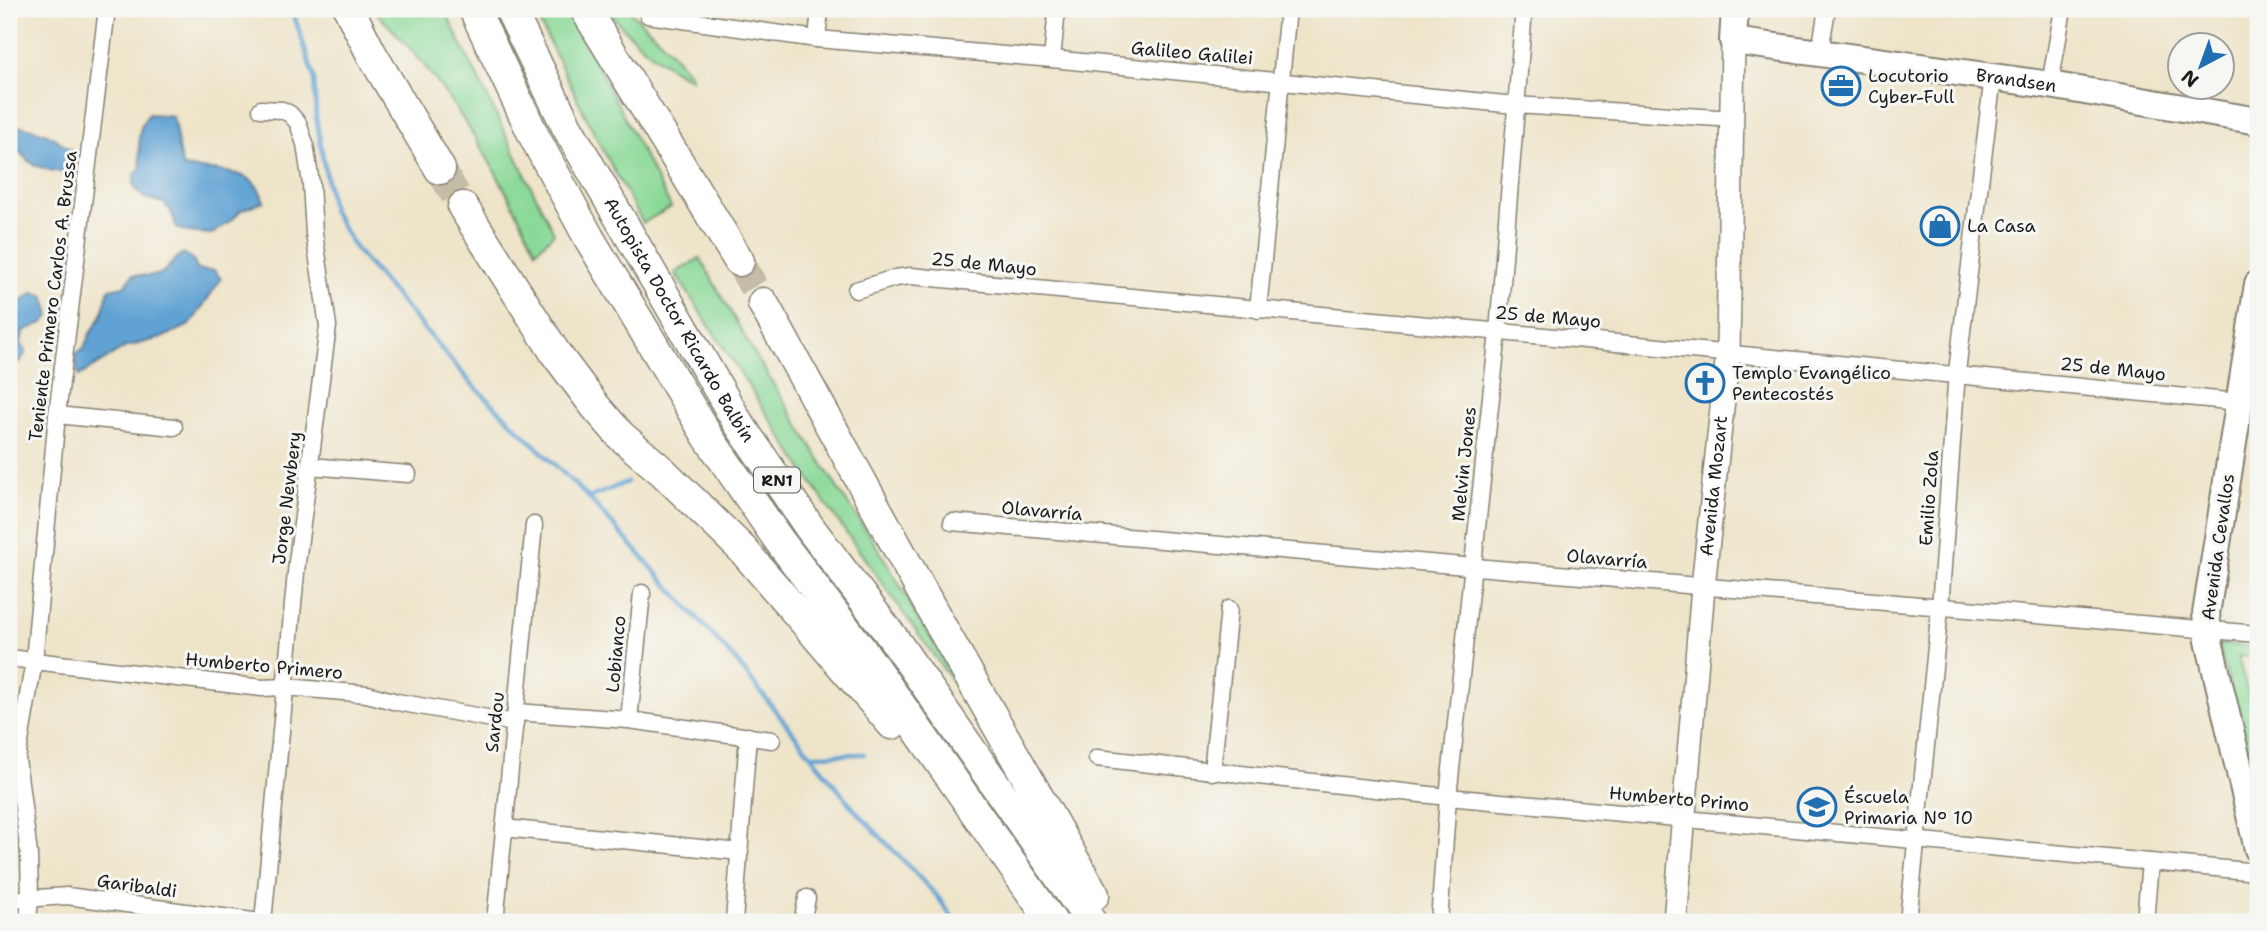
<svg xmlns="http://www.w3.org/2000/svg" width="2267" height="931" font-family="'Shantell Sans',sans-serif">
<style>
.green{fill:#8bd998;stroke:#547a5a;stroke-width:2}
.water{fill:#5fa2d3;stroke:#3e5f78;stroke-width:2}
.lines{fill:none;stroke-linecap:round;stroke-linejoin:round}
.stream{stroke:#5fa2d3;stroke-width:4.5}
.highway-tunnel{stroke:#c4bca6;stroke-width:30;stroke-dasharray:30 15;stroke-linecap:butt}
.street-casing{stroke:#858072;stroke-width:19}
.secondary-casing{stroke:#858072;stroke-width:26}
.primary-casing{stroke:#858072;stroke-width:30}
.highway-casing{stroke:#858072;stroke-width:33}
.street{stroke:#fff;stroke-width:16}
.secondary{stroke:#fff;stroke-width:23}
.primary{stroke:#fff;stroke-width:26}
.highway{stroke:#fff;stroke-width:30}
.labels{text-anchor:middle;stroke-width:6;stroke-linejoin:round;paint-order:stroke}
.shield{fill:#f6f6f2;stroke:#5d5d5c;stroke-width:2}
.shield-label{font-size:16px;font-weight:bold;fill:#1c1c1c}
.street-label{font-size:18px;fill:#1c1c1c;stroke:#f6f6f2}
.poi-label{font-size:18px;fill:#1c1c1c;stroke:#f6f6f2;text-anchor:start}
</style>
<rect width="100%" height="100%" fill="#f6f6f2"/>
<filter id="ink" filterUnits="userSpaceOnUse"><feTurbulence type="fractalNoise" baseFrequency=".0143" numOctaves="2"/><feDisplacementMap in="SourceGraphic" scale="14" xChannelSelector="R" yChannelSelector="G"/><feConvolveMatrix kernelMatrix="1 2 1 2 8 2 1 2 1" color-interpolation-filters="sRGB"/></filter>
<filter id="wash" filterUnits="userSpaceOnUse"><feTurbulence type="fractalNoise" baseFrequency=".00686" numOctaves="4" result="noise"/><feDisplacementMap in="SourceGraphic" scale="28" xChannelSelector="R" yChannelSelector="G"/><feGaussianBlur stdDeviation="1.57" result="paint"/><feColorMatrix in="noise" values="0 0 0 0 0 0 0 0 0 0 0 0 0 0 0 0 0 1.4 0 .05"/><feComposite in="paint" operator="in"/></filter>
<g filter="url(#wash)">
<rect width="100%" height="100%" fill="#eee4c9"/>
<!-- green -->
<g class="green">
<path d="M 373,9 L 444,9 L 554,233 L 536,251 C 503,181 464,112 414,53 C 401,37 386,24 373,9 Z"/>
<polygon points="533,9 568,9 671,207 643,223 599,143"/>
<path d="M 606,9 L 628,9 L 663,43 L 690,74 L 691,79 C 655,61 632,39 606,9 Z"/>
<polygon points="700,258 754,353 840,492 880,551 971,708 823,500 675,273"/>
<polygon points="2218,644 2258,647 2258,657 2238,656 2258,733 2258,789"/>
</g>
<!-- water -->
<g class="water">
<path d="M 149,114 L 172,116 C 179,135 176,150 183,167 C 205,171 243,168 257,186 C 260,190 262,197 264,201 L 241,210 L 232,220 L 212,234 L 187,232 L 177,228 L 171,211 L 164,203 L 145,198 L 134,187 L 134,176 L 141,168 C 139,149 135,129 149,114 Z"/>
<path d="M 11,125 C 44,129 53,136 79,156 L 78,175 C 59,171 31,171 21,152 L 9,159 L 9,127 Z"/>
<path d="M 183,253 L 193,259 L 197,270 L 214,270 L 221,279 L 190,325 L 161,338 L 126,347 L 79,376 L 75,360 L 77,352 L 83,350 L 90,334 L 101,317 L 109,289 L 124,286 L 133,275 C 171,278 158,272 183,253 Z"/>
<polygon points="33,293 44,295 50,315 43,323 23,331 21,343 26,352 20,362 9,365 9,308"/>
</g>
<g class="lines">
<!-- stream -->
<g class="stream">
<polyline points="292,9 314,77 316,117 332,210 357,251 470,382 589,498 736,661 853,808 937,896 956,922"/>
<polyline points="589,498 627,482"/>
<polyline points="811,755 864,754"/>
</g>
</g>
</g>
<g filter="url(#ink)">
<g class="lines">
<!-- highway-tunnel -->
<g class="highway-tunnel">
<polyline points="440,169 463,207"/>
<polyline points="739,261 763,303"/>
</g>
<defs>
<g id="street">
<polyline points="648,15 817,39 1052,59 1515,105 1733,119"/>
<polyline points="817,39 820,9"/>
<polyline points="1820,51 1827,9"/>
<polyline points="1052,59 1057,9"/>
<polyline points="2050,85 2063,9"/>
<polyline points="261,109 282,110 290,114 298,123 305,144 311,184 314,233 328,326 297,562 263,922"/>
<path d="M 856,290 L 895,278 L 911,276 C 1354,319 1797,356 2239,402"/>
<polyline points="1258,310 1288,9"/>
<polyline points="57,415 174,427"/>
<polyline points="310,466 408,474"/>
<polyline points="952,522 2258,634"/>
<polyline points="9,658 262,688 285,687 367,694 397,702 515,723"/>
<polyline points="516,712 629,720 772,740"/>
<polyline points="629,720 642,593"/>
<polyline points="1097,758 1448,797 2258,872"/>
<polyline points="1212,772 1229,609"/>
<polyline points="504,828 740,852"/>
<polyline points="9,900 67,896 260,922"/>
<polyline points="28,922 30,900 29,854 17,759 34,661 57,415 107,9"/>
<polyline points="495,922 534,525"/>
<polyline points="734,922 748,736"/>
<polyline points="802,922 807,898"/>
<polyline points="1439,922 1448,797 1498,332 1524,9"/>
<polyline points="1908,922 1940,608 1957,372 1993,76"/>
<polyline points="2145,922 2150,862"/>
</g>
<g id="secondary">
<path id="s1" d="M 1675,922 L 1703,587 L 1728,352 L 1733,41"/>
</g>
<g id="primary">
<path id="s2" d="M 1735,9 L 1733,41 L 2050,85 L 2258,121"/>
<polyline points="2258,284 2206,614 2209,641 2258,849"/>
</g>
<g id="highway">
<polyline points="349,9 371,53 440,169"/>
<polyline points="474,9 535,138 589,238 708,437 778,539 866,656 1052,922"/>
<path id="s3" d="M 510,9 L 567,127 L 737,421 L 810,528 L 893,638 L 1091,922"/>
<polyline points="585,9 739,261"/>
<polyline points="463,207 556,354 595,406 621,436 663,472 743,550 892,724"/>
<polyline points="763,303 942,628 1094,895"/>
</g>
</defs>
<!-- street casing -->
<use href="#street" class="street-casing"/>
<!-- secondary casing -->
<use href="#secondary" class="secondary-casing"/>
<!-- primary casing -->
<use href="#primary" class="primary-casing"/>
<!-- highway casing -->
<use href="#highway" class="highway-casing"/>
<!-- street -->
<use href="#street" class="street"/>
<!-- secondary -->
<use href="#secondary" class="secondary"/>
<!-- primary -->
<use href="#primary" class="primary"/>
<!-- highway -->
<use href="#highway" class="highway"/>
</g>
</g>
<!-- icons -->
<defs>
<symbol id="office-ring" viewBox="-11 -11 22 22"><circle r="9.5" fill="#f6f6f2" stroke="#1f6fb2" stroke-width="1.5"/><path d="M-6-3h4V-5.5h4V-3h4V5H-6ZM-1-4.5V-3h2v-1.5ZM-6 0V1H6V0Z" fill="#1f6fb2"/></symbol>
<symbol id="shop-ring" viewBox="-11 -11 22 22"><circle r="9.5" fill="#f6f6f2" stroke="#1f6fb2" stroke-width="1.5"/><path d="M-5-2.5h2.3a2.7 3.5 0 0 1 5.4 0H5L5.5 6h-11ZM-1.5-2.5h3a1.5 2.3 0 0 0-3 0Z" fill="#1f6fb2"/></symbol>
<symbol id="church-ring" viewBox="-11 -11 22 22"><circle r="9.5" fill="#f6f6f2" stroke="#1f6fb2" stroke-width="1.5"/><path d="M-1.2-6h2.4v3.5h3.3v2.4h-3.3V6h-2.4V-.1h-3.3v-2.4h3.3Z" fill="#1f6fb2"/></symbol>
<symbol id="school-ring" viewBox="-11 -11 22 22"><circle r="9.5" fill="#f6f6f2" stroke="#1f6fb2" stroke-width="1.5"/><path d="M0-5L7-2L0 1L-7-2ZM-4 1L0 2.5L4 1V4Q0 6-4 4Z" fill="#1f6fb2"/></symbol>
</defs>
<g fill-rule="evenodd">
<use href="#office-ring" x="1819" y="64" width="44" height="44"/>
<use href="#shop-ring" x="1918" y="204" width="44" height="44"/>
<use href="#church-ring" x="1683" y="361" width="44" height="44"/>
<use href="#school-ring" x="1795" y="785" width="44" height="44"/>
</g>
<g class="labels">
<!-- shield labels -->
<rect class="shield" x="754" y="467.5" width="46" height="25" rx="5"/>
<g class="shield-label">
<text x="777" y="486">RN1</text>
</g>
<!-- street labels -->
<g class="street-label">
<text transform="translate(1192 53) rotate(5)" y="6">Galileo Galilei</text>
<text dy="6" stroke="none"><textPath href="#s2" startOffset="318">Brandsen</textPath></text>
<text transform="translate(984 264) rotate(6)" y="6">25 de Mayo</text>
<text transform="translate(53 296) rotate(-83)" y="6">Teniente Primero Carlos A. Brussa</text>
<text transform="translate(1548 317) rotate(5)" y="6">25 de Mayo</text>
<text dy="6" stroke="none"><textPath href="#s3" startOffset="354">Autopista Doctor Ricardo Balbín</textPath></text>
<text transform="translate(2113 369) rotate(6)" y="6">25 de Mayo</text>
<text transform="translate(1464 464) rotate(-84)" y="6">Melvin Jones</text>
<text dy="6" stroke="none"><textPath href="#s1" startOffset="438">Avenida Mozart</textPath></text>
<text transform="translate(287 498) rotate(-83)" y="6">Jorge Newbery</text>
<text transform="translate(1929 498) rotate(-86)" y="6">Emilio Zola</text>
<text transform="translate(1042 511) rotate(5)" y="6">Olavarría</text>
<text transform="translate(2218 547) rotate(-82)" y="6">Avenida Cevallos</text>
<text transform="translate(1607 559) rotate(5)" y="6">Olavarría</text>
<text transform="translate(616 654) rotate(-85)" y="6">Lobianco</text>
<text transform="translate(264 666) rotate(5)" y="6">Humberto Primero</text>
<text transform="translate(495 722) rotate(-84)" y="6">Sardou</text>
<text transform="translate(1679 799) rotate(5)" y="6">Humberto Primo</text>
<text transform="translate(137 886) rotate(8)" y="6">Garibaldi</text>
</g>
<!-- poi labels -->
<g class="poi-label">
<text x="1868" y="82">Locutorio<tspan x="1868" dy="21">Cyber-Full</tspan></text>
<text x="1967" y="232">La Casa</text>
<text x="1732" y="379">Templo Evangélico<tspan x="1732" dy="21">Pentecostés</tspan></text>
<text x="1844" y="803">Éscuela<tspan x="1844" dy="21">Primaria N° 10</tspan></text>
</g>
</g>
<!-- margin -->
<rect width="2267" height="931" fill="none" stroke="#f6f6f2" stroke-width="35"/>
<!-- north arrow -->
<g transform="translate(2201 66) rotate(221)"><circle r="33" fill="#f6f6f2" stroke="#9f9f9c" stroke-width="2"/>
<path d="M0-5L12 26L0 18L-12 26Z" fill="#1f6fb2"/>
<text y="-10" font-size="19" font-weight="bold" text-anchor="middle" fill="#1c1c1c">N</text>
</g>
</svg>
